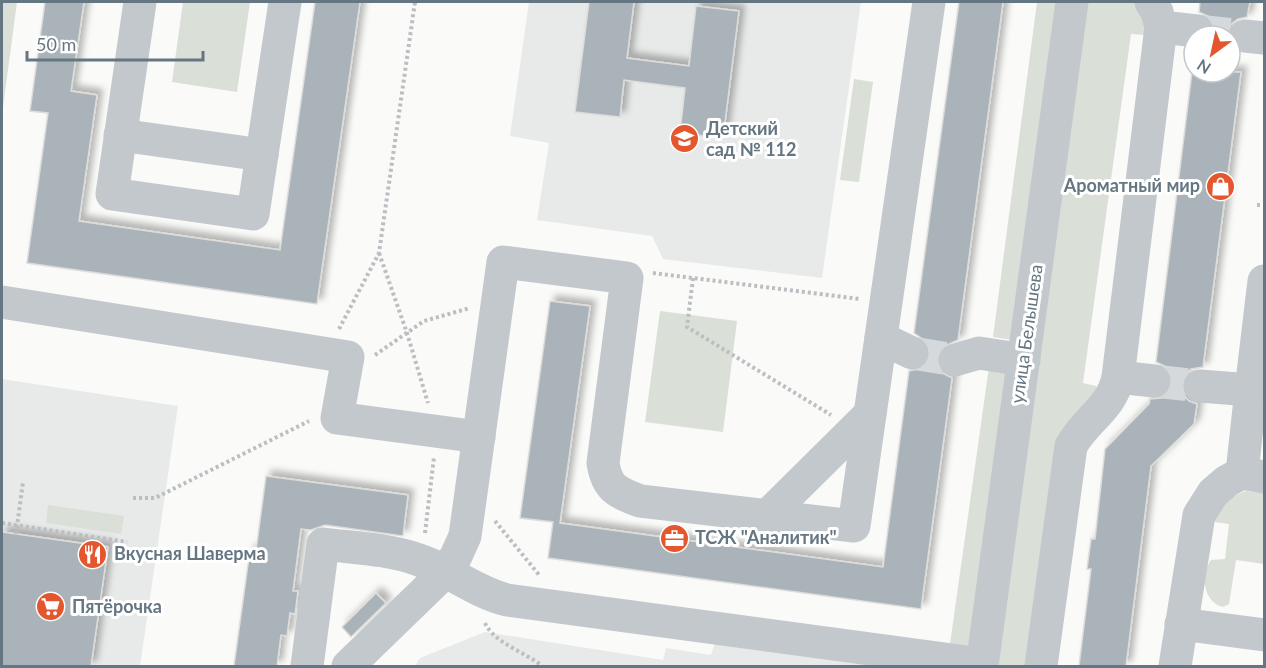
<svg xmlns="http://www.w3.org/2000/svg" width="1266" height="668" font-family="Lato,sans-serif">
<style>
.built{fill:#e8e9e9}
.green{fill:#dadfd7}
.building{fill:#aab3b9;stroke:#dcdcda;stroke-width:1.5;filter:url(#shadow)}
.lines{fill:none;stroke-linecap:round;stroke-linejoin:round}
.minor-tunnel{stroke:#d5d9db;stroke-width:33;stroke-dasharray:33 16;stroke-linecap:butt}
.path{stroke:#bbbfc2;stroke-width:4;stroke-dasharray:3 3;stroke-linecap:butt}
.minor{stroke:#c3c8cc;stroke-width:33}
.labels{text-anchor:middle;stroke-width:6;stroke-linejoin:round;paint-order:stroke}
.poi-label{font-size:18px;font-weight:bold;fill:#657683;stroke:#fff;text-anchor:start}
.street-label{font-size:18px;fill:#657683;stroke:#fff}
</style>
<defs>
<filter id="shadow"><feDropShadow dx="5.5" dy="-5.5" stdDeviation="3" flood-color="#0004"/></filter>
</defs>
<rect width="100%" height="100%" fill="#fafaf8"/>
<!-- built -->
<g class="built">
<polygon points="529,2 861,2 822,278 663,259 652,236 537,220 549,143 510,136"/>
<polygon points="2,379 178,406 140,666 2,666"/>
<polygon points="485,632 663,660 666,648 711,655 716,640 906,666 415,666 420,658"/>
</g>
<!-- green -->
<g class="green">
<polygon points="2,2 17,2 2,115"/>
<polygon points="183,2 250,2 237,92 172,82"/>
<polygon points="1037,2 1060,2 1013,340 993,337"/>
<path d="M 1087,2 L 1136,2 L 1148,19 L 1146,35 L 1131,34 L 1083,383 L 1096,386 L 1098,392 C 1087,407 1072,416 1061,432 L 1026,666 L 995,666 Z"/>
<polygon points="854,79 873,82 859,182 840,180"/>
<polygon points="660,311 737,321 723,432 645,422"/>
<polygon points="989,367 1009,370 970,647 950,644"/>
<path d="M 1246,491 L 1264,493 L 1264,564 L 1236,560 L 1229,604 L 1223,607 C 1203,602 1200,575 1211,560 L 1225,559 L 1229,524 L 1214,522 C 1216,506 1231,496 1246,491 Z"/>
<polygon points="48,505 124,516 121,534 46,523"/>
</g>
<!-- building -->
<g class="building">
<polygon points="45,2 84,2 71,91 97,95 79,221 280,250 315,2 360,2 317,304 27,263 48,113 30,111"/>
<polygon points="589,2 634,2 627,58 689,66 696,6 739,11 723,138 680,133 685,88 624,80 620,117 575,112"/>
<polygon points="959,2 1003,2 958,340 942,347 937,356 937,366 942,373 952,378 921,609 548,558 553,522 520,518 550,301 590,306 560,523 883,567 909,371 923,368 929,361 931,352 927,342 914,333"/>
<polygon points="1200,2 1250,2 1247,17 1238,19 1230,25 1227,36 1215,36 1214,23 1208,16 1199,12"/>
<polygon points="1192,72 1241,72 1203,367 1191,369 1185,375 1181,384 1183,395 1189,401 1197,404 1194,424 1151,466 1126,666 1079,666 1091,569 1087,569 1091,539 1095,539 1105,449 1149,404 1150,399 1162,398 1169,393 1172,384 1171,373 1165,366 1156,362"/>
<polygon points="266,476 408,495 403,536 325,525 311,530 301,529 293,591 298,591 295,614 290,613 287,636 281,635 277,666 234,666 250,550 256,551"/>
<polygon points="2,532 108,547 91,666 2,666"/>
<polygon points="376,593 386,603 351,637 342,627"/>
</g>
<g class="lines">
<!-- minor-tunnel -->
<g class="minor-tunnel">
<polyline points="1197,31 1245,36"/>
<polyline points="912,353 955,360"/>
<polyline points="1154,381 1200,386"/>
</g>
<!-- path -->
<g class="path">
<polyline points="1257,205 1264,205"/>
<polyline points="379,253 407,333 428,403"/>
<polyline points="653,273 860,299"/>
<polyline points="693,278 687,327 831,415"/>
<polyline points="339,329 379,253 415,2"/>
<polyline points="375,355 424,321 470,308"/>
<polyline points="133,498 155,498 309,421"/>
<polyline points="495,521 540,576"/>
<polyline points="2,523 127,542"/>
<polyline points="425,533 434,457"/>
<polyline points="16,534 23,482"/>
<path d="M 485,623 C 494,643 525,652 542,666"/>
</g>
<!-- minor -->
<g class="minor">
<polyline points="140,2 112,194 253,214 285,2"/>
<polyline points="1161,27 1197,31"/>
<polyline points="1245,36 1264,38"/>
<polyline points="120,135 262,155"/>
<polyline points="2,302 348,357 337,418 479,437"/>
<polyline points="881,338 912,353"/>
<polyline points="955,360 979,353 1024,360"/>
<polyline points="1118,377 1154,381"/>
<polyline points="1200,386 1251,390 1242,473"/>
<polyline points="1251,390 1264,281"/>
<polyline points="767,516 870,414"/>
<polyline points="1181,624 1264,635"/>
<path d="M 307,666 L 323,544 C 355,548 389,549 419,560 C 450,570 475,592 507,600 L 982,664"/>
<path d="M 348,666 L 445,572 L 456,556 L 465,536 L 503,262 L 627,278 L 603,463 C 607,488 616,492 640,501 L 854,526 L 929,2"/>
<polyline points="982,666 1072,2"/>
<path d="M 1041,666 L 1071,446 C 1085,420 1112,408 1118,377 L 1161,27 L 1157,12 L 1151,2"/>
<polyline points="1175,666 1199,515 1213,493 1227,481 1242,473 1264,477"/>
</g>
</g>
<!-- icons -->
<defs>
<symbol id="school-disc" viewBox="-11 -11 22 22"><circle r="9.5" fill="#e4572e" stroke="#fff"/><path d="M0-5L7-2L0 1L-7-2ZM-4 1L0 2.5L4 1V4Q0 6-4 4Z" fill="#fff"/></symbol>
<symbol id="shop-disc" viewBox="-11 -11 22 22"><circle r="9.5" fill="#e4572e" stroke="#fff"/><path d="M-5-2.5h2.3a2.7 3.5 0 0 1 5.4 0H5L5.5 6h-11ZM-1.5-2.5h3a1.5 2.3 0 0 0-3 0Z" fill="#fff"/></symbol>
<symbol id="office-disc" viewBox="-11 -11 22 22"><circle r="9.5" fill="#e4572e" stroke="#fff"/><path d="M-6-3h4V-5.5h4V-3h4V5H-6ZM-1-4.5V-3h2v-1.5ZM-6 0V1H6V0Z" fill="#fff"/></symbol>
<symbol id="restaurant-disc" viewBox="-11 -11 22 22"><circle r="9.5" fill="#e4572e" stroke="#fff"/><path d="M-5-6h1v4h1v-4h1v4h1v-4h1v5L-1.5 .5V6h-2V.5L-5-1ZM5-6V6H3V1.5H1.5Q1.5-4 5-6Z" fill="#fff"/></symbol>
<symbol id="supermarket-disc" viewBox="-11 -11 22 22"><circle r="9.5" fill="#e4572e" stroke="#fff"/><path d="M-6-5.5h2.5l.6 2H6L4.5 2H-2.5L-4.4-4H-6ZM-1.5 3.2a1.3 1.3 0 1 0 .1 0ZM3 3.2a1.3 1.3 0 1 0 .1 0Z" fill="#fff"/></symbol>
</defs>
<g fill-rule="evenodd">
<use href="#school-disc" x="668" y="122" width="33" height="33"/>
<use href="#shop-disc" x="1204" y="170" width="33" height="33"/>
<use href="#office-disc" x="658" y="522" width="33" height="33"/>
<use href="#restaurant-disc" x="76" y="538" width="33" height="33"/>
<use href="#supermarket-disc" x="34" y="590" width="33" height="33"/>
</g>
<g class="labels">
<!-- poi labels -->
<g class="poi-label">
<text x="706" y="135">Детский<tspan x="706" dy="21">сад № 112</tspan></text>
<text x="1200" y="192" text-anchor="end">Ароматный мир</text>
<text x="695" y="544">ТСЖ "Аналитик"</text>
<text x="114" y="560">Вкусная Шаверма</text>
<text x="72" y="613">Пятёрочка</text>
</g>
<!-- street labels -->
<g class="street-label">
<text transform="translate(1027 334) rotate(-82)" y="6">улица Белышева</text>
</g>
</g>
<!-- border -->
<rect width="1266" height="668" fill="none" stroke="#657683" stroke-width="6"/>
<!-- north arrow -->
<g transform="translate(1212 54) rotate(213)"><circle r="28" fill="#ffffff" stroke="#c1c8cd" stroke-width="1.5"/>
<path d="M0-4.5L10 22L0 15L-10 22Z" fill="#e4572e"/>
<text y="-9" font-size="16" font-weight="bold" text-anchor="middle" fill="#657683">N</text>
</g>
<!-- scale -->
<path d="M27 51v9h176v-9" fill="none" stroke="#657683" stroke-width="3"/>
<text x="36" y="51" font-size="18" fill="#657683" stroke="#ffffff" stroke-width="4.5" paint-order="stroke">50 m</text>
</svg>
